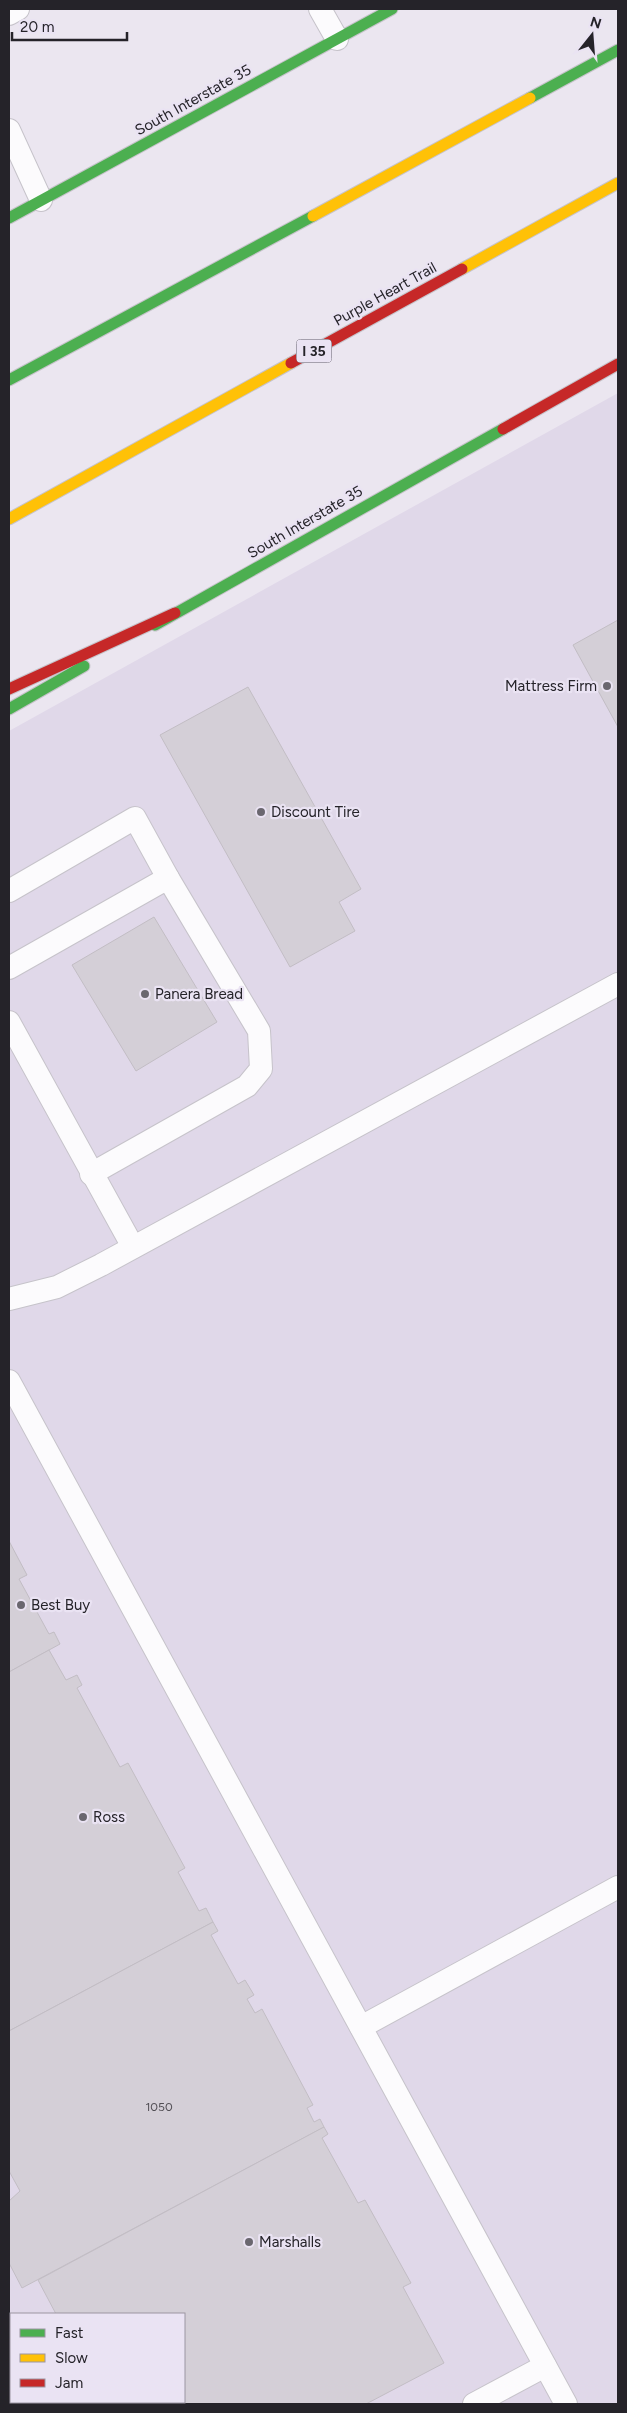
<svg xmlns="http://www.w3.org/2000/svg" width="627" height="2413" font-family="Figtree,sans-serif">
<style>
.built{fill:#e0d8e9;fill-rule:evenodd}
.building{fill:#d4cfd7;stroke:#c2bdc4}
.lines{fill:none;stroke-linecap:round;stroke-linejoin:round}
.lane-casing{stroke:#c6c3ca;stroke-width:24}
.fast-casing{stroke:#c6c3ca;stroke-width:13}
.slow-casing{stroke:#c6c3ca;stroke-width:13}
.jam-casing{stroke:#c6c3ca;stroke-width:13}
.lane{stroke:#fcfbfd;stroke-width:22}
.fast{stroke:#4caf50;stroke-width:11}
.slow{stroke:#ffc107;stroke-width:11}
.jam{stroke:#c62828;stroke-width:11}
.poi-dot{fill:#6a676f;stroke:#eae3f3;stroke-width:2}
.labels{text-anchor:middle;stroke-width:4.5;stroke-linejoin:round;paint-order:stroke}
.number-label{font-size:12px;fill:#514e54}
.shield{fill:#eae3f3;stroke:#605d66;stroke-width:1}
.shield-label{font-size:14px;font-weight:bold;fill:#252329}
.street-label{font-size:15px;fill:#252329;stroke:#eae3f3}
.poi-label{font-size:15px;fill:#252329;stroke:#eae3f3;text-anchor:start}
</style>
<rect width="100%" height="100%" fill="#ebe6f0"/>
<!-- built -->
<path class="built" d="M 618,393 L 618,2404 L 9,2404 L 9,731 ZM 11,2314 L 184,2314 L 184,2402 L 11,2402 Z"/>
<!-- building -->
<g class="building">
<polygon points="618,620 618,727 573,645"/>
<polygon points="248,687 361,889 339,902 355,931 290,967 160,735"/>
<polygon points="154,917 217,1022 136,1071 72,965"/>
<polygon points="9,1541 27,1575 19,1579 49,1634 54,1632 60,1644 9,1672"/>
<polygon points="49,1650 66,1680 77,1675 82,1685 77,1688 120,1767 128,1763 185,1868 178,1872 199,1911 206,1908 213,1922 9,2031 9,1672"/>
<polygon points="213,1922 218,1931 211,1935 238,1984 245,1980 254,1995 247,1999 255,2013 262,2009 313,2105 307,2108 314,2122 320,2119 324,2127 22,2288 9,2263 9,2201 20,2191 9,2171 9,2031"/>
<polygon points="324,2127 328,2134 322,2138 358,2203 365,2200 411,2283 403,2287 444,2363 366,2404 105,2404 104,2402 184,2402 184,2314 56,2314 38,2280"/>
</g>
<g class="lines">
<defs>
<g id="lane">
<polyline points="320,9 337,39"/>
<polyline points="9,14 18,9"/>
<polyline points="9,130 41,200"/>
<polyline points="9,891 135,818 168,878"/>
<polyline points="9,968 168,878 259,1031 261,1069 247,1086 91,1174"/>
<polyline points="9,1022 133,1247"/>
<polyline points="9,1299 57,1287 101,1265 618,984"/>
<polyline points="9,1381 566,2404"/>
<polyline points="361,2027 618,1887"/>
<polyline points="9,2382 11,2387"/>
<polyline points="18,2402 19,2404"/>
<polyline points="474,2404 545,2366"/>
</g>
<g id="fast">
<polyline points="530,98 618,50"/>
<polyline points="9,218 392,9"/>
<polyline points="9,380 313,216"/>
<polyline points="155,625 503,429"/>
<polyline points="9,709 84,666"/>
</g>
<g id="slow">
<polyline points="313,216 530,98"/>
<polyline points="462,269 618,183"/>
<polyline points="9,519 291,363"/>
</g>
<g id="jam">
<polyline points="291,363 462,269"/>
<polyline points="503,429 618,364"/>
<polyline points="9,689 175,613"/>
</g>
</defs>
<!-- lane casing -->
<use href="#lane" class="lane-casing"/>
<!-- fast casing -->
<use href="#fast" class="fast-casing"/>
<!-- slow casing -->
<use href="#slow" class="slow-casing"/>
<!-- jam casing -->
<use href="#jam" class="jam-casing"/>
<!-- lane -->
<use href="#lane" class="lane"/>
<!-- fast -->
<use href="#fast" class="fast"/>
<!-- slow -->
<use href="#slow" class="slow"/>
<!-- jam -->
<use href="#jam" class="jam"/>
</g>
<!-- markers -->
<g class="poi-dot">
<circle cx="607" cy="686" r="5"/>
<circle cx="261" cy="812" r="5"/>
<circle cx="145" cy="994" r="5"/>
<circle cx="21" cy="1605" r="5"/>
<circle cx="83" cy="1817" r="5"/>
<circle cx="249" cy="2242" r="5"/>
</g>
<g class="labels">
<!-- number labels -->
<g class="number-label">
<text x="159" y="2111">1050</text>
</g>
<!-- shield labels -->
<rect class="shield" x="296.5" y="339.5" width="35" height="23" rx="4"/>
<g class="shield-label">
<text x="314" y="356">I 35</text>
</g>
<!-- street labels -->
<g class="street-label">
<text transform="translate(193 100) rotate(-29)" y="5">South Interstate 35</text>
<text transform="translate(385 294) rotate(-29)" y="5">Purple Heart Trail</text>
<text transform="translate(305 522) rotate(-30)" y="5">South Interstate 35</text>
</g>
<!-- poi labels -->
<g class="poi-label">
<text x="597" y="691" text-anchor="end">Mattress Firm</text>
<text x="271" y="817">Discount Tire</text>
<text x="155" y="999">Panera Bread</text>
<text x="31" y="1610">Best Buy</text>
<text x="93" y="1822">Ross</text>
<text x="259" y="2247">Marshalls</text>
</g>
</g>
<!-- border -->
<rect width="627" height="2413" fill="none" stroke="#252329" stroke-width="20"/>
<!-- legend -->
<rect x="10" y="2313" width="175" height="90" fill="#eae3f3" stroke="#9b96a2"/>
<rect x="20" y="2329" width="25" height="8" fill="#4caf50" stroke="#9b96a2"/>
<text x="55" y="2338" font-size="15" fill="#252329">Fast</text>
<rect x="20" y="2354" width="25" height="8" fill="#ffc107" stroke="#9b96a2"/>
<text x="55" y="2363" font-size="15" fill="#252329">Slow</text>
<rect x="20" y="2379" width="25" height="8" fill="#c62828" stroke="#9b96a2"/>
<text x="55" y="2388" font-size="15" fill="#252329">Jam</text>
<!-- north arrow -->
<g transform="translate(592 35) rotate(17)" stroke="#eae3f3" stroke-width="4" paint-order="stroke">
<path d="M0-4L9 19L0 12L-9 19Z" fill="#252329"/>
<text y="-8" font-size="14" font-weight="bold" text-anchor="middle" fill="#252329">N</text>
</g>
<!-- scale -->
<path d="M12 32v8h115v-8" fill="none" stroke="#252329" stroke-width="2.5"/>
<text x="20" y="32" font-size="15" fill="#252329" stroke="#eae3f3" stroke-width="4" paint-order="stroke">20 m</text>
</svg>
